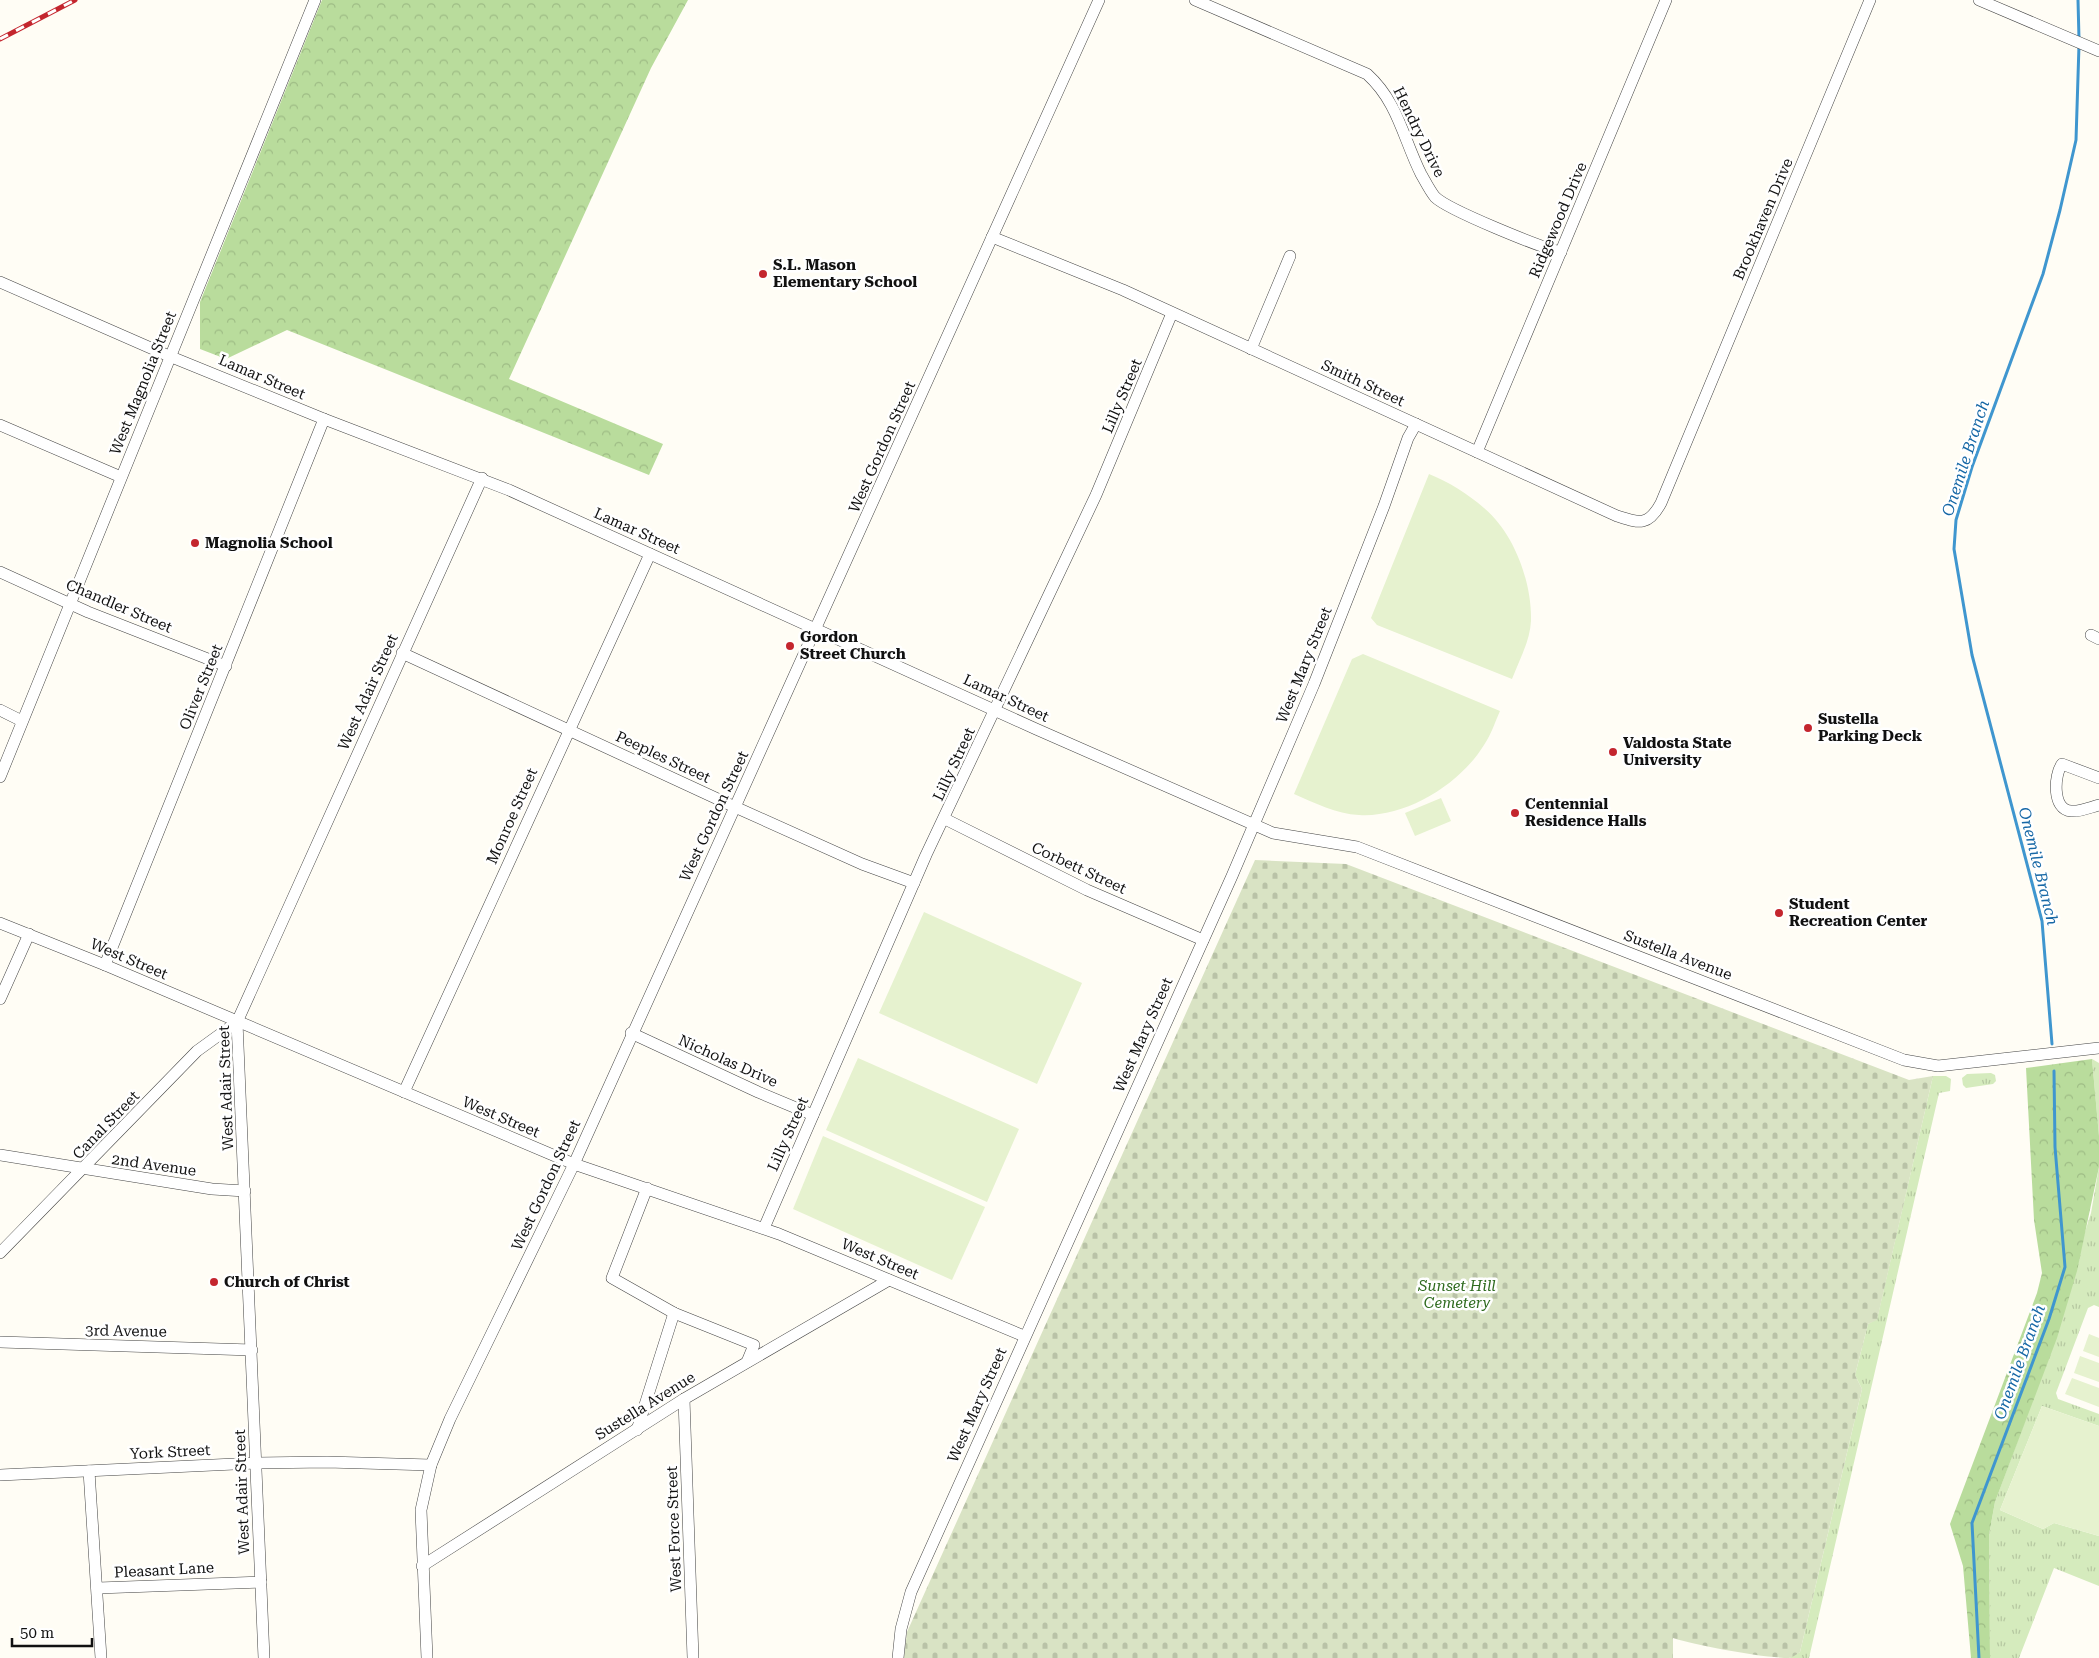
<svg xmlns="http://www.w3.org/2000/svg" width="2099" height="1658" font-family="'Roboto Serif',serif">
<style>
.grass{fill:url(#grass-tufts)}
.forest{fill:url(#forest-crowns)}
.cemetery{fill:url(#cemetery-stones)}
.pitch{fill:#e6f2cf}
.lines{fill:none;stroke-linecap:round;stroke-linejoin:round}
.stream{stroke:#3f96cf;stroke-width:3}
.minor-casing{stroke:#444;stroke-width:12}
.minor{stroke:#fff;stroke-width:11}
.rail-casing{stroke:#c4262e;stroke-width:5}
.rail{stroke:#fff;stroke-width:3;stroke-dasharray:9;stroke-linecap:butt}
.poi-dot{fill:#c4262e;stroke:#fff;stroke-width:2}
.labels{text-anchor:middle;stroke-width:5;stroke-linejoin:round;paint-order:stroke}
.street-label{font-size:15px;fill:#111;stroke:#fff}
.poi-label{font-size:15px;font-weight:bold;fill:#111;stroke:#fff;text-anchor:start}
.park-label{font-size:15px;font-style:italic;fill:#2f6b1f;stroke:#fff}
.water-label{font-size:16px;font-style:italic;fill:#1768a6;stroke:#fff}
</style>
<defs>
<pattern id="grass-tufts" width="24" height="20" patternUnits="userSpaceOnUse" patternTransform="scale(1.25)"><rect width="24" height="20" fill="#d5ebbd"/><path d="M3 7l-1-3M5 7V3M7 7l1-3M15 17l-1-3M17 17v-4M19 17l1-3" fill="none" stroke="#b6c8a1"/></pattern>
<pattern id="forest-crowns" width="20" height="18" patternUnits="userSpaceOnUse" patternTransform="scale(1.25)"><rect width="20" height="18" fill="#b9dc9c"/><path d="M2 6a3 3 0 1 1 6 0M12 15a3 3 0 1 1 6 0" fill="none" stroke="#9ebc85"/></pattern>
<pattern id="cemetery-stones" width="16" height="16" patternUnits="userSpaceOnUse" patternTransform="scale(1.25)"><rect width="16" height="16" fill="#d9e3c4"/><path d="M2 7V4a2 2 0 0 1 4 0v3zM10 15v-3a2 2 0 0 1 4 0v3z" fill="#b9c2a7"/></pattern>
</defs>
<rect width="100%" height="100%" fill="#fffdf5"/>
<!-- grass -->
<g class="grass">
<polygon points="2092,1059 2099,1063 2099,1136"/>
<polygon points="1991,1073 1995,1075 1996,1081 1993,1084 1966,1088 1963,1085 1962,1078 1967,1074"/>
<polygon points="1933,1076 1946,1076 1951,1079 1950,1091 1939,1093 1809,1658 1789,1658 1800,1652 1862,1389 1855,1375 1868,1324 1877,1319"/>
<polygon points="2099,1167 2099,1307 2094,1305 2088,1308 2056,1393 2058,1399 2099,1414 2099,1426 2042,1406 2000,1510 2043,1529 2054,1523 2099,1536 2099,1586 2054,1568 2019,1658 1990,1658 1989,1535 1995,1502 2025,1421 2091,1213"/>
</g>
<!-- forest -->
<g class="forest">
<polygon points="322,0 688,0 651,68 509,379 663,444 649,475 287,330 226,359 200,349 200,302"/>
<polygon points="2092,1059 2099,1136 2099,1167 2077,1271 2057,1338 1995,1502 1989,1535 1990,1658 1971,1658 1963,1566 1950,1524 2037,1293 2042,1273 2034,1220 2026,1068"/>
</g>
<!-- cemetery -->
<path class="cemetery" d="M 1255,860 L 1346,864 L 1909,1080 L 1933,1076 L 1877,1320 L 1868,1324 L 1855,1375 L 1862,1389 L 1800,1652 C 1797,1654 1793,1657 1789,1658 C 1765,1658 1698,1646 1673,1638 L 1673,1658 L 904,1658 L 907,1632 Z"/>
<!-- pitch -->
<g class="pitch">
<path d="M 1429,474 C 1449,482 1468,494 1484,508 C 1514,533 1532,582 1531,621 C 1530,641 1519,661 1512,679 L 1377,625 L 1371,618 Z"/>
<path d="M 1363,654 L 1500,711 C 1495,722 1491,735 1484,745 C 1460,784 1406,818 1359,815 C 1336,814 1315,803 1294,794 L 1352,659 Z"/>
<polygon points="1441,798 1451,821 1415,836 1405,813"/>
<polygon points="924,912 1082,983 1037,1084 879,1013"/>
<polygon points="858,1058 1019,1129 987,1202 826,1130"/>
<polygon points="823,1136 985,1207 952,1280 793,1209"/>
<polygon points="2089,1334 2099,1338 2099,1357 2083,1351"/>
<polygon points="2080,1356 2099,1363 2099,1382 2074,1373"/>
<polygon points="2072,1378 2099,1388 2099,1407 2065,1394"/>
<polygon points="2042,1406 2099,1426 2099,1536 2054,1523 2043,1529 2000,1510"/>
</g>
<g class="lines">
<!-- stream -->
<g class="stream">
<polyline points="2078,0 2079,39"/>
<polyline points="2052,1044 2042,921 1972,655 1954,549 1956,520 1972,467 2043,274 2060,210 2076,140 2079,45"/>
<polyline points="1979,1658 1972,1523 2049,1319 2065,1267 2055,1147 2054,1071"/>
</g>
<defs>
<g id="minor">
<path d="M 1195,0 L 1367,74 C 1398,102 1403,138 1421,174 C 1425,181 1430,191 1435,197 C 1448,210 1542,248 1561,252"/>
<polyline points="1979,0 2099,51"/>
<path d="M 992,237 L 1123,290 L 1617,516 C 1639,523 1648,527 1661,503 L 1870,0"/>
<polyline points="0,282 169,356 324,419 509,490 1036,729 1273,833 1357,847 1904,1060 1938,1066 2099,1048"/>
<polyline points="1251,349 1290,256"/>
<polyline points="0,425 121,477"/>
<polyline points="1477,452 1666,0"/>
<polyline points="0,572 88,612 226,666"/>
<polyline points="2091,635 2099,639"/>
<polyline points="402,653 735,807 862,864 914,883"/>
<polyline points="0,710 22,721"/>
<polyline points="0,777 315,0"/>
<path d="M 2099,778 L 2062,764 C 2054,775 2052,810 2071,811 C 2080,812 2091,807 2099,805"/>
<polyline points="945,819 1087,890 1203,940"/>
<polyline points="0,923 105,965 574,1164 779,1234 1024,1336"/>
<polyline points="105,965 324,419"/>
<polyline points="0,999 29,934"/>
<polyline points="631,1033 758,1092 813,1115"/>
<polyline points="404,1092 650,554"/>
<polyline points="0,1155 212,1189 245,1191"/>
<polyline points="647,1188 612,1278 674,1313 754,1345 747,1362"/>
<polyline points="764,1228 926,855 1096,495 1172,313"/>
<polyline points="0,1253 197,1051 237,1022"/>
<polyline points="0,1342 252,1350"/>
<polyline points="684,1399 693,1658"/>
<polyline points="637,1430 674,1313"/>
<polyline points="89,1471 101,1658"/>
<polyline points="0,1475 256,1463 327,1462 431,1465"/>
<polyline points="422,1566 684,1399 889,1280"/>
<polyline points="98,1588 261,1582"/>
<polyline points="264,1658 237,1022 482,478"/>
<polyline points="427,1658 421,1510 431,1465 450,1419 574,1164 1099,0"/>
<polyline points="898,1658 901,1629 911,1592 1232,876 1314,684 1384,506 1408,438 1416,424"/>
</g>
</defs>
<!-- minor casing -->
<use href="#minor" class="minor-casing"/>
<!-- minor -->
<use href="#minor" class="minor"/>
<defs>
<polyline id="rail" points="0,39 75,0"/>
</defs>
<!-- rail casing -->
<use href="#rail" class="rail-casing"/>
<!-- rail -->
<use href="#rail" class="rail"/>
</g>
<!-- markers -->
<g class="poi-dot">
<circle cx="763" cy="274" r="5"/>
<circle cx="195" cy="543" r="5"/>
<circle cx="790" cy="646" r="5"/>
<circle cx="1808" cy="728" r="5"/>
<circle cx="1613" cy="752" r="5"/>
<circle cx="1515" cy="813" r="5"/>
<circle cx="1779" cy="913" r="5"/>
<circle cx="214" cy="1282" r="5"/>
</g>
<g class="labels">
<!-- street labels -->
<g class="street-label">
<text transform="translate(1419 132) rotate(64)" y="5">Hendry Drive</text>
<text transform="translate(1763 219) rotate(-67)" y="5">Brookhaven Drive</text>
<text transform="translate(1558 220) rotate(-67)" y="5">Ridgewood Drive</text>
<text transform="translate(262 377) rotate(23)" y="5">Lamar Street</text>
<text transform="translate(143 383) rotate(-68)" y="5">West Magnolia Street</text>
<text transform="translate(1363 383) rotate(25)" y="5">Smith Street</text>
<text transform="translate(1122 396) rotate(-67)" y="5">Lilly Street</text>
<text transform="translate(882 447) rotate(-66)" y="5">West Gordon Street</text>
<text transform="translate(637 531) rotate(24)" y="5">Lamar Street</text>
<text transform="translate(119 606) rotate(23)" y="5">Chandler Street</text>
<text transform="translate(1304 665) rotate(-68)" y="5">West Mary Street</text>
<text transform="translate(201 687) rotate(-68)" y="5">Oliver Street</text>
<text transform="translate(368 692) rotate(-66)" y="5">West Adair Street</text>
<text transform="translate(1006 698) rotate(25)" y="5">Lamar Street</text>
<text transform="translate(663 757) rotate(25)" y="5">Peeples Street</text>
<text transform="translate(954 764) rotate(-65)" y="5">Lilly Street</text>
<text transform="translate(512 816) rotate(-66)" y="5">Monroe Street</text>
<text transform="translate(714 816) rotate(-65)" y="5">West Gordon Street</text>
<text transform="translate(1079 868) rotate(25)" y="5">Corbett Street</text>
<text transform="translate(1678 955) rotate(21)" y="5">Sustella Avenue</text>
<text transform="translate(129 959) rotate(23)" y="5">West Street</text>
<text transform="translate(1143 1035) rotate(-66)" y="5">West Mary Street</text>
<text transform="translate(728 1061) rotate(24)" y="5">Nicholas Drive</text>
<text transform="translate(226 1088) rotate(-92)" y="5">West Adair Street</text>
<text transform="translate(501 1117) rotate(23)" y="5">West Street</text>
<text transform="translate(106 1125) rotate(-46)" y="5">Canal Street</text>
<text transform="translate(788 1134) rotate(-66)" y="5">Lilly Street</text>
<text transform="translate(154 1165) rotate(8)" y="5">2nd Avenue</text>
<text transform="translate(546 1185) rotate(-65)" y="5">West Gordon Street</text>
<text transform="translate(880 1259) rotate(23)" y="5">West Street</text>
<text transform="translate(126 1331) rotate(1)" y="5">3rd Avenue</text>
<text transform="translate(977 1405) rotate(-66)" y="5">West Mary Street</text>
<text transform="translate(645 1406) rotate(-32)" y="5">Sustella Avenue</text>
<text transform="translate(170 1452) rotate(-3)" y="5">York Street</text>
<text transform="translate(242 1492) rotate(-92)" y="5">West Adair Street</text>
<text transform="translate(674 1529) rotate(-92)" y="5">West Force Street</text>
<text transform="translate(164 1570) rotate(-3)" y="5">Pleasant Lane</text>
</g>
<!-- poi labels -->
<g class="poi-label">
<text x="773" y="270">S.L. Mason<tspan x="773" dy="17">Elementary School</tspan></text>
<text x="205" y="548">Magnolia School</text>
<text x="800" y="642">Gordon<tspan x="800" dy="17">Street Church</tspan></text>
<text x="1818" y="724">Sustella<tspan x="1818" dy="17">Parking Deck</tspan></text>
<text x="1623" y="748">Valdosta State<tspan x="1623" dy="17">University</tspan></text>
<text x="1525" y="809">Centennial<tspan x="1525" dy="17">Residence Halls</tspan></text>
<text x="1789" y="909">Student<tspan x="1789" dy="17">Recreation Center</tspan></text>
<text x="224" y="1287">Church of Christ</text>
</g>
<!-- park labels -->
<g class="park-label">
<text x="1457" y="1291">Sunset Hill<tspan x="1457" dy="17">Cemetery</tspan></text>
</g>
<!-- water labels -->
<g class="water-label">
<text transform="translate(1965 458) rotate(-72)" y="6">Onemile Branch</text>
<text transform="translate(2039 866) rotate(76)" y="6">Onemile Branch</text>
<text transform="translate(2019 1362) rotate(-70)" y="6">Onemile Branch</text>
</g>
</g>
<!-- scale -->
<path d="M12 1638v8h80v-8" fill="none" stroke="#111111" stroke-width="2.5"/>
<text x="20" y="1638" font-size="15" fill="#111111" stroke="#ffffff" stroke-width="4" paint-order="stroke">50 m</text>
</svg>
